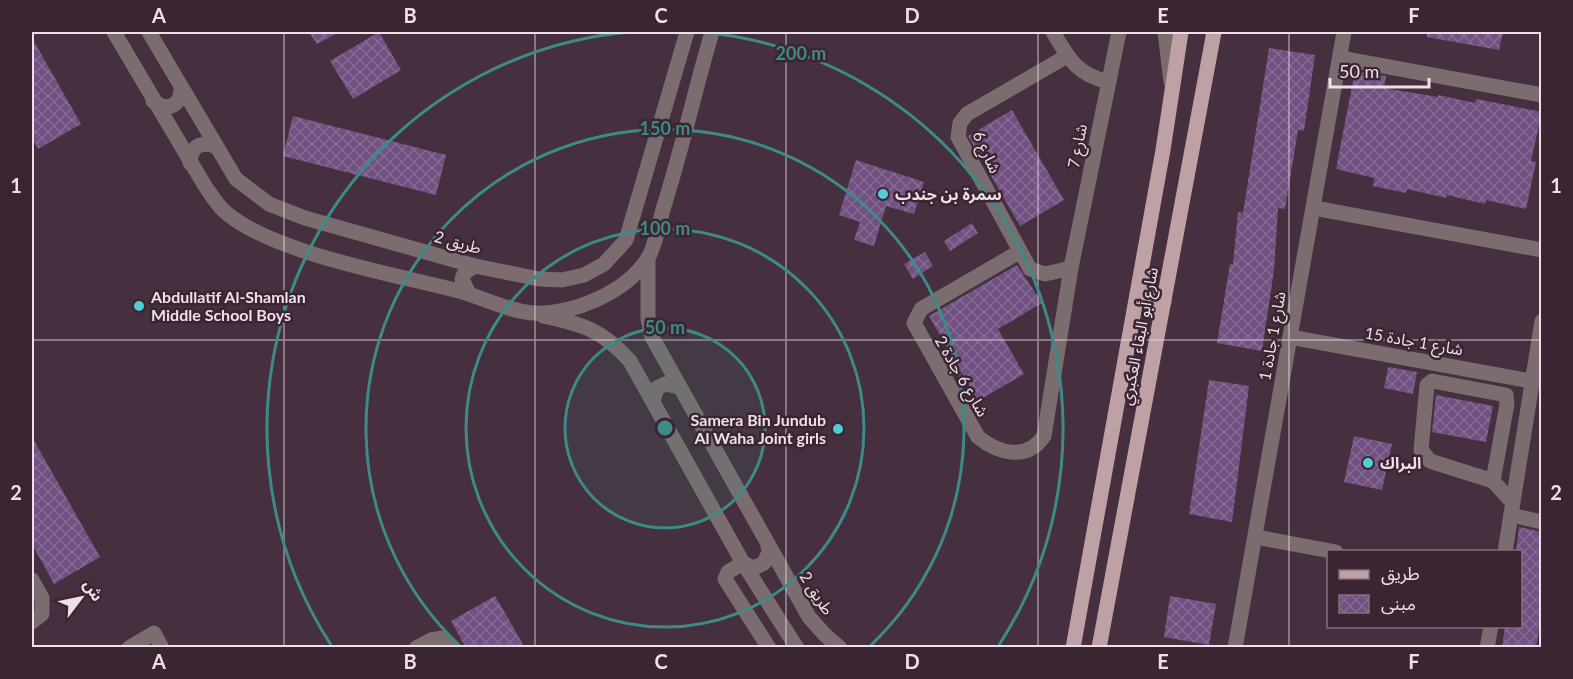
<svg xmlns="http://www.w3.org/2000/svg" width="1573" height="679" font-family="Lato,'Noto Sans Arabic',sans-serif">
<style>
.building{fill:url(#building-cross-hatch)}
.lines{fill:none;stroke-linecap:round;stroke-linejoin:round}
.minor{stroke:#7b6d6f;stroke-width:15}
.major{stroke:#bea1a5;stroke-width:15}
.grid{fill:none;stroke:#eee0e8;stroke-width:1.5;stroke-opacity:0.55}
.ring{fill:none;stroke:#3c8b86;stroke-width:3}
.poi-dot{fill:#52ccd6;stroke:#3b2533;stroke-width:2}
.labels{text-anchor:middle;stroke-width:5;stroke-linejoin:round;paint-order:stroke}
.street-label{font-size:16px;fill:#eee0e8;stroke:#3b2533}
.poi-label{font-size:16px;font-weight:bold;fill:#eee0e8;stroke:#3b2533;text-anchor:start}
.centre{fill:#3c8b86;stroke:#3b2533;stroke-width:3}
.ring-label{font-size:18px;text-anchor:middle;font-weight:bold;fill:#3c8b86;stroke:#3b2533;stroke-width:5;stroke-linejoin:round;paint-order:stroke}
.neatline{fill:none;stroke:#eee0e8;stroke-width:2}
.grid-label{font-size:20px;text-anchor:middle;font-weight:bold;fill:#eee0e8}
</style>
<defs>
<pattern id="building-cross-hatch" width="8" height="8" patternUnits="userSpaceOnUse" patternTransform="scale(1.5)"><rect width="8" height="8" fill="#705181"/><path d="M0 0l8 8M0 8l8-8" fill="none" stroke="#856a93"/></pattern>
</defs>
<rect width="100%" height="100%" fill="#462f3e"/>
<!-- building -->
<g class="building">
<polygon points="309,32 339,32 317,44"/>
<polygon points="379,32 401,70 353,99 330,61"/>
<polygon points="1427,32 1503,32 1499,50 1427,37"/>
<polygon points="32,38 81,124 38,149 32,137"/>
<polygon points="1269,48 1315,55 1304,131 1298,130 1285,209 1278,208 1274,270 1262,351 1217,343 1230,264 1233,264 1238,212 1243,213"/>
<polygon points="1355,71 1386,76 1384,88 1438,97 1438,95 1475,103 1476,99 1542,112 1531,161 1536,162 1526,209 1486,200 1485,204 1447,195 1446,198 1407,189 1406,193 1373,186 1374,178 1336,169"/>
<polygon points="1012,110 1064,200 1020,226 968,136"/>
<polygon points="293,116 446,155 436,195 283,156"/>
<polygon points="856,160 924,182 914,214 886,206 874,246 854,240 860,222 839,215"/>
<polygon points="972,223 978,233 950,251 944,241"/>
<polygon points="925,252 933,266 913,279 904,264"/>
<polygon points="1017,265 1042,303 998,329 1024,374 978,401 929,316"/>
<polygon points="1388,367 1417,372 1413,394 1384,388"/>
<polygon points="1209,380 1249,386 1232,522 1189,514"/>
<polygon points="1436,395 1493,406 1486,442 1432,432"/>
<polygon points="1354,436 1392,444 1382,490 1344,482"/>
<polygon points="32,437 100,557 54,584 32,544"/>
<polygon points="1519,527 1542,532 1542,611 1536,648 1502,648 1505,627 1521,627 1521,552 1516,552"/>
<polygon points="495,596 508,618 525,648 466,648 451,621"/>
<polygon points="1170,596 1216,604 1209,645 1164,637"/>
</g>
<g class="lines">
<!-- minor -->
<g class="minor">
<path d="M 114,32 L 205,186 C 210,193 215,201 221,208 C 264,252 398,275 459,291 C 481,297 511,312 533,313 C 572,315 626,293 648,258 C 656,245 659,222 664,206 C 682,149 695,90 712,32"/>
<polyline points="149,32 236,179 269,204 305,218 475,266 539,279 562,280 584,275 604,264 626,240 687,32"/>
<path d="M 1053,32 C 1069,59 1076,74 1109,82"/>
<polyline points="1165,32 1171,82"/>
<polyline points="1067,56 967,114 960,123 958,137 1030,269 1045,274 1071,268"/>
<polyline points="1340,58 1542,95"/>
<path d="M 153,101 C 168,112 181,106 181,88"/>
<path d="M 190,163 C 191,147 199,141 215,146"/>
<polyline points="1314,208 1542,250"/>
<path d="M 1019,252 L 921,309 L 914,323 L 978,437 C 999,454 1027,461 1044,436 L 1071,268 L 1119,32"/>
<polyline points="648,258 648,319 652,337 809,617 824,634 840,648"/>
<polyline points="469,294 462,279 465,272 475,266"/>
<path d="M 543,316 C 584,325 601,329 630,361 L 743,563 L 797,648"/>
<polyline points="1290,337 1531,381"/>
<polyline points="653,401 657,388 665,384 679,387"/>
<polyline points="1493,481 1507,404 1506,395 1432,381 1427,385 1421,450 1430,461 1493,481 1512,502"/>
<polyline points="1511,515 1542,522"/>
<polyline points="1256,537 1336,552"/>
<polyline points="768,546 769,552 764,563 754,568 743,563 728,572 725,579 769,648"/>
<polyline points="1505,552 1542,321"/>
<polyline points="32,580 42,598 42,614 32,622"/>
<polyline points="129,648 154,633 162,648"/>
<polyline points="416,648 431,640 443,638 453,648"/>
<polyline points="1235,648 1344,32"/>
<polyline points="1487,648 1491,626"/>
</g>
<!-- major -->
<g class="major">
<path d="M 1148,278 C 1146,289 1145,301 1158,305 L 1164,302"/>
<polyline points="1073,648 1163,150 1181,32"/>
<polyline points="1099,648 1214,32"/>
</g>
</g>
<!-- grid -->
<path class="grid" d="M 284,32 L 284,648M 535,32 L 535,648M 786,32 L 786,648M 1038,32 L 1038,648M 1289,32 L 1289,648M 32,340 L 1542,340"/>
<!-- distance rings -->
<circle cx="665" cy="428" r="100" fill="#3c8b86" fill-opacity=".12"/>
<g class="ring">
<circle cx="665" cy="428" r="100"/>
<circle cx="665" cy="428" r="199"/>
<path d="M461 647A299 299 0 1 1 869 647"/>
<path d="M331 645A398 398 0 0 1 630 32M700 32A398 398 0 0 1 999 645"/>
</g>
<!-- markers -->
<g class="poi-dot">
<circle cx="883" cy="194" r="6"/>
<circle cx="139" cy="306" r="6"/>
<circle cx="838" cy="429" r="6"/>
<circle cx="1368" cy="463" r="6"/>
</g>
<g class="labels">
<!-- street labels -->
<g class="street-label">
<text transform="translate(1077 146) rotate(-79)" y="6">شارع 7</text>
<text transform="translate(987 152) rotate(65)" y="6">شارع 6</text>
<text transform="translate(458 242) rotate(15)" y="6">طريق 2</text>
<text transform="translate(1139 336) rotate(-79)" y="6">شارع أبو البقاء العكبري</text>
<text transform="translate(1272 336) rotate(-80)" y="6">شارع 1 جادة 1</text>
<text transform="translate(1414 341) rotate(10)" y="6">شارع 1 جادة 15</text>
<text transform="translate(962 376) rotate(60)" y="6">شارع 6 جادة 2</text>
<text transform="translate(817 593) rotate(57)" y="6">طريق 2</text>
</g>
<!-- poi labels -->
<g class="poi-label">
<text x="895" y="200">سمرة بن جندب</text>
<text x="151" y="303">Abdullatif Al-Shamlan<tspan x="151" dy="18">Middle School Boys</tspan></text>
<text x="826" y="426" text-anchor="end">Samera Bin Jundub<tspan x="826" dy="18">Al Waha Joint girls</tspan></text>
<text x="1380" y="469">البراك</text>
</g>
</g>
<circle cx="665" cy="428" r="9" class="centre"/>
<g class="ring-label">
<text x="801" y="60">200 m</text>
<text x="665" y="135">150 m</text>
<text x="665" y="235">100 m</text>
<text x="665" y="334">50 m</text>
</g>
<!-- border -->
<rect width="1573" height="679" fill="none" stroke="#3b2533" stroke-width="66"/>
<!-- legend -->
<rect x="1327" y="550" width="195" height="78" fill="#3b2533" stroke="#83707b" stroke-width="1.5"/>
<rect x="1339" y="570" width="30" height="9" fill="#bea1a5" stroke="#83707b" stroke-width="1.5"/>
<text x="1381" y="580" font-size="18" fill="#eee0e8">طريق</text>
<rect x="1339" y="595" width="30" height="18" fill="url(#building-cross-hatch)" stroke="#83707b" stroke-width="1.5"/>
<text x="1381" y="610" font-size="18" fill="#eee0e8">مبنى</text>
<!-- north arrow -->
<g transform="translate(81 598) rotate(58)" stroke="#3b2533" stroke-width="4.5" paint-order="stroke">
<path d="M0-4.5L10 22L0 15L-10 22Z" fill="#eee0e8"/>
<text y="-9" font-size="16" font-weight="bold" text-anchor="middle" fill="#eee0e8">ش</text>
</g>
<!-- scale -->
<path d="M1330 78v9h99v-9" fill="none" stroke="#eee0e8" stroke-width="3"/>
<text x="1339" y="78" font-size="18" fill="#eee0e8" stroke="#3b2533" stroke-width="4.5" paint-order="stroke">50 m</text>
<rect x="33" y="33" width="1507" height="613" class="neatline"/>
<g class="grid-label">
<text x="159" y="23">A</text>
<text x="410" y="23">B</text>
<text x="661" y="23">C</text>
<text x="912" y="23">D</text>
<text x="1163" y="23">E</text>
<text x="1414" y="23">F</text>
<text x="16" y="193">1</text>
<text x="1556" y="193">1</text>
<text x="16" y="500">2</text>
<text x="1556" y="500">2</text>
<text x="159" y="669">A</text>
<text x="410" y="669">B</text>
<text x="661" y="669">C</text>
<text x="912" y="669">D</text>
<text x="1163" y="669">E</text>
<text x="1414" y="669">F</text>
</g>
</svg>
